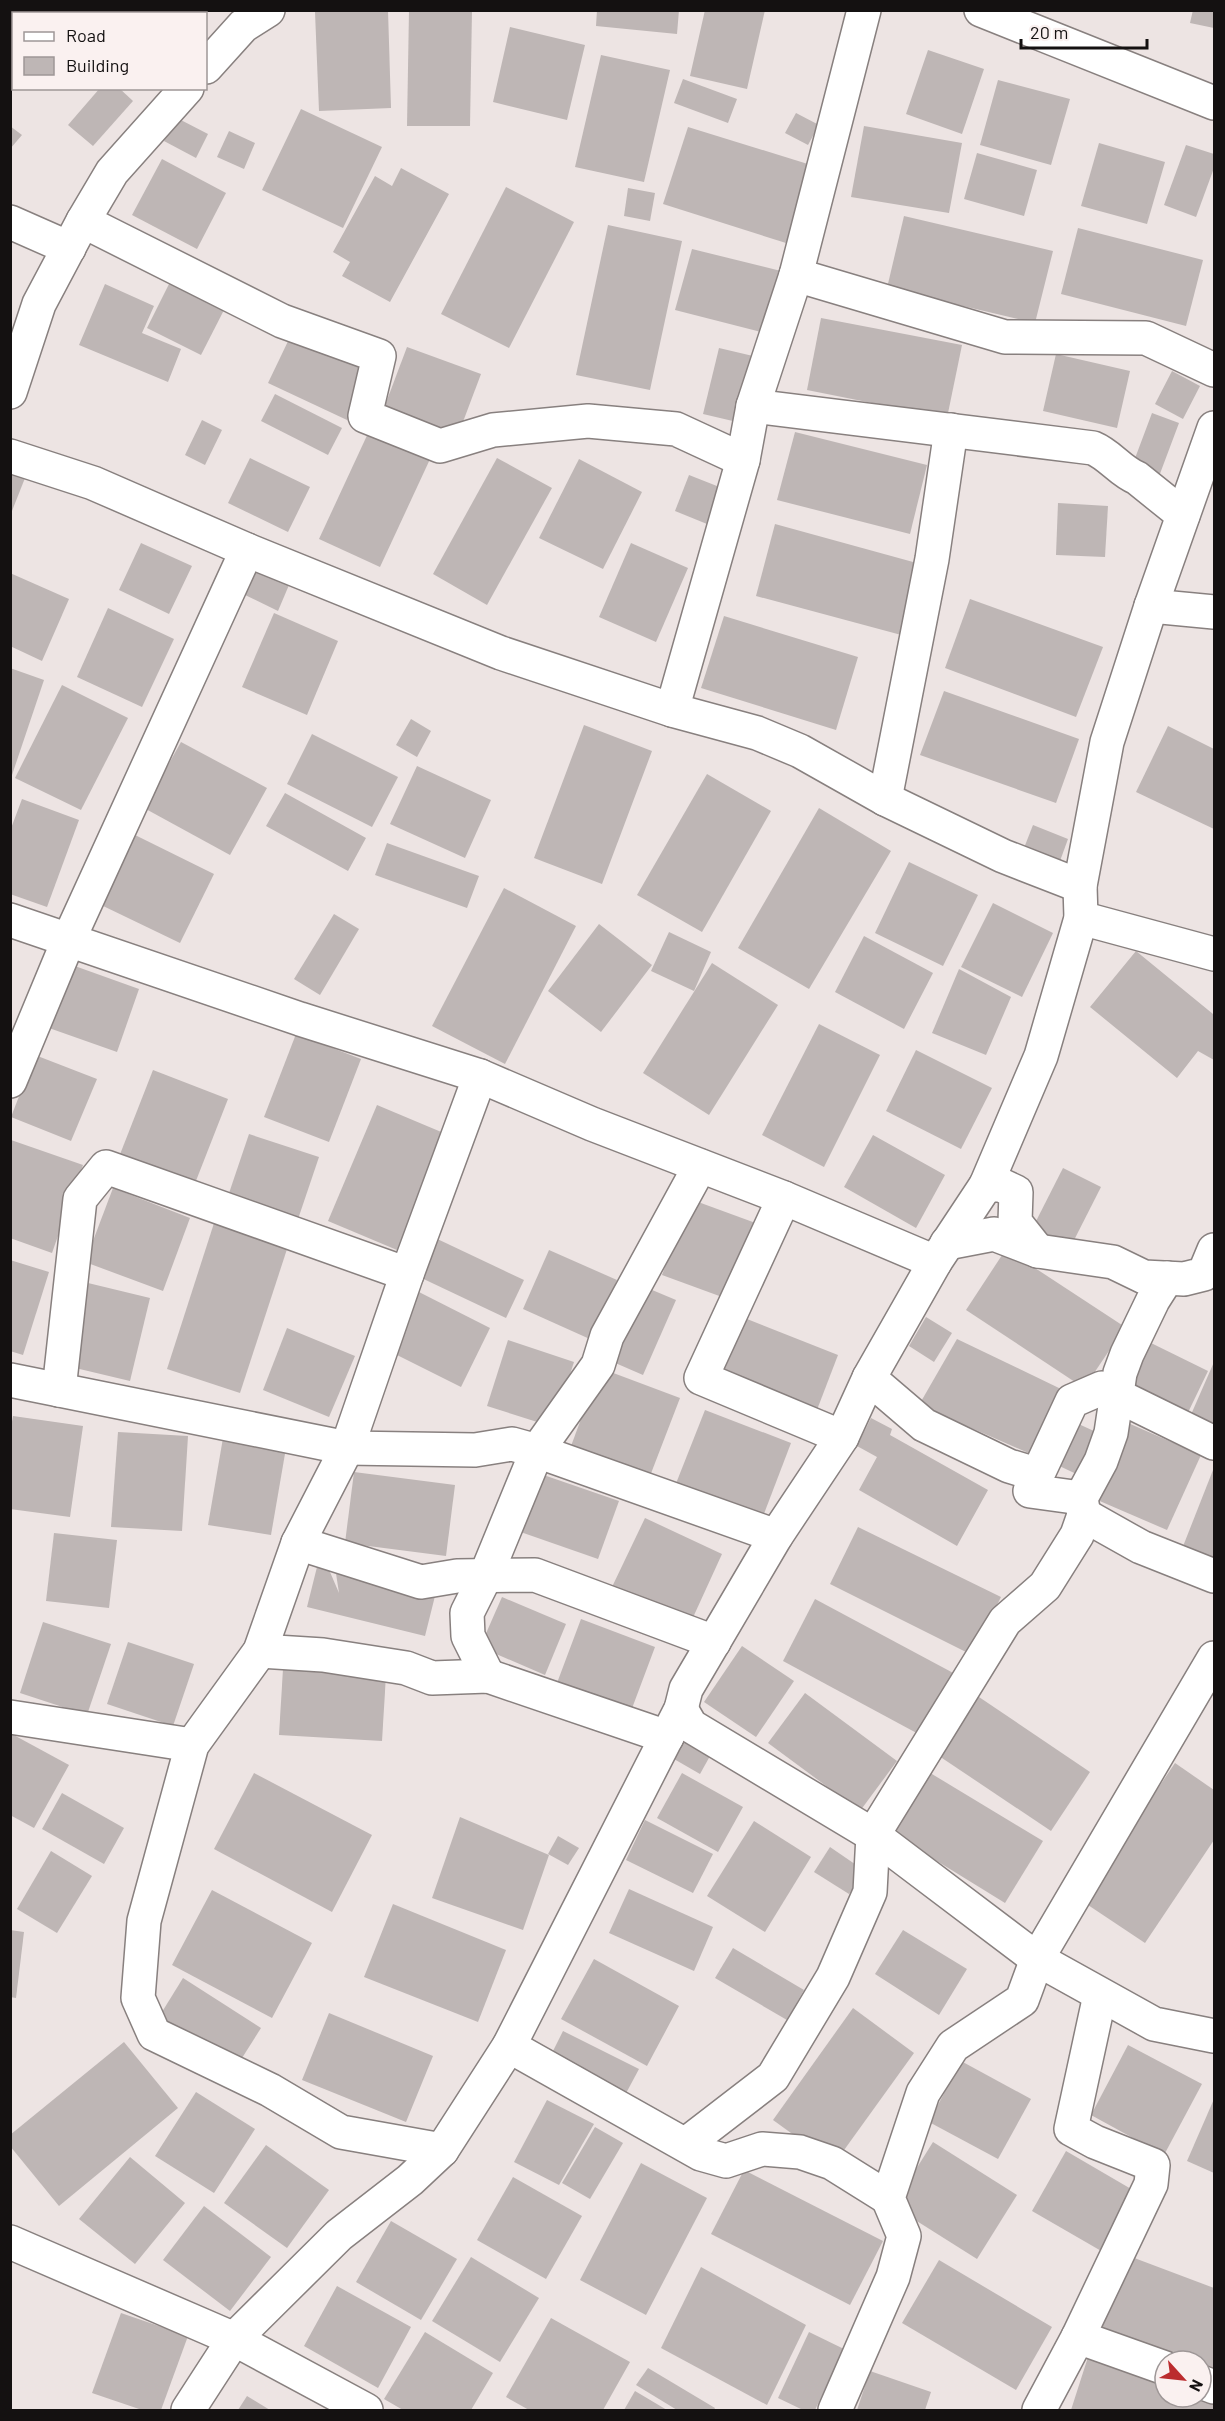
<svg xmlns="http://www.w3.org/2000/svg" width="1225" height="2421" font-family="Barlow,sans-serif">
<style>
.building{fill:#beb6b5}
.lines{fill:none;stroke-linecap:round;stroke-linejoin:round}
.street-casing{stroke:#88807f;stroke-width:36}
.street{stroke:#fff;stroke-width:33}
</style>
<rect width="100%" height="100%" fill="#ede4e3"/>
<!-- building -->
<g class="building">
<polygon points="10,10 17,10 21,14 14,14 14,89 10,93"/>
<polygon points="43,10 69,10 66,14 45,14"/>
<polygon points="91,10 149,10 146,14 88,14"/>
<polygon points="388,10 391,108 319,111 315,12"/>
<polygon points="409,10 472,10 470,126 407,126"/>
<polygon points="597,10 679,10 677,34 596,26"/>
<polygon points="705,10 765,10 747,89 690,76"/>
<polygon points="1193,10 1214,10 1214,28 1190,23"/>
<polygon points="510,27 585,45 567,120 493,102"/>
<polygon points="928,50 984,69 962,134 906,114"/>
<polygon points="601,55 670,70 644,182 575,167"/>
<polygon points="683,79 737,99 728,123 674,103"/>
<polygon points="998,80 1070,99 1051,165 980,145"/>
<polygon points="100,88 119,88 133,101 93,146 68,125"/>
<polygon points="301,109 382,147 343,228 262,190"/>
<polygon points="796,113 819,125 808,145 785,133"/>
<polygon points="177,118 208,134 196,158 164,141"/>
<polygon points="10,126 22,135 10,149"/>
<polygon points="864,126 962,143 949,213 851,197"/>
<polygon points="688,127 811,165 786,243 663,204"/>
<polygon points="229,131 255,143 244,169 217,157"/>
<polygon points="1099,143 1165,162 1147,224 1081,206"/>
<polygon points="1186,145 1214,154 1214,168 1196,217 1164,205"/>
<polygon points="977,153 1037,170 1024,216 964,199"/>
<polygon points="162,159 226,193 197,249 132,215"/>
<polygon points="401,168 449,194 390,302 342,276 350,262 333,252 375,176 392,186"/>
<polygon points="506,187 574,222 509,348 441,314"/>
<polygon points="628,188 655,193 650,221 624,216"/>
<polygon points="904,216 1053,251 1035,323 887,288"/>
<polygon points="608,225 682,241 650,390 576,375"/>
<polygon points="1078,228 1203,260 1186,326 1061,294"/>
<polygon points="692,249 781,271 765,333 675,310"/>
<polygon points="170,282 224,310 201,355 147,328"/>
<polygon points="105,284 154,306 142,333 181,349 168,382 79,345"/>
<polygon points="821,318 962,345 947,418 807,390"/>
<polygon points="291,335 369,372 347,420 268,383"/>
<polygon points="407,347 481,374 458,435 384,408"/>
<polygon points="719,348 753,356 737,422 703,414"/>
<polygon points="1056,354 1130,371 1117,428 1043,411"/>
<polygon points="1172,371 1200,386 1183,419 1155,404"/>
<polygon points="275,394 342,428 328,455 261,421"/>
<polygon points="1152,413 1179,423 1158,479 1131,469"/>
<polygon points="202,420 222,430 205,465 185,455"/>
<polygon points="370,429 431,457 380,567 319,539"/>
<polygon points="795,432 927,465 910,534 777,500"/>
<polygon points="250,458 310,487 288,532 228,503"/>
<polygon points="497,458 552,488 487,605 433,574"/>
<polygon points="579,459 642,492 603,569 539,538"/>
<polygon points="10,472 25,478 10,516"/>
<polygon points="689,475 722,488 707,524 675,511"/>
<polygon points="1058,503 1108,506 1105,557 1056,555"/>
<polygon points="775,524 924,565 905,636 756,596"/>
<polygon points="141,543 192,566 169,614 119,590"/>
<polygon points="631,543 688,568 656,642 599,617"/>
<polygon points="254,569 289,585 278,611 243,594"/>
<polygon points="10,573 69,599 42,661 10,646"/>
<polygon points="970,599 1103,647 1076,717 945,668"/>
<polygon points="108,608 174,639 142,707 77,677"/>
<polygon points="274,613 338,641 307,715 242,687"/>
<polygon points="724,616 858,657 836,730 701,688"/>
<polygon points="10,668 44,680 11,778 10,778"/>
<polygon points="62,685 128,718 81,810 15,778"/>
<polygon points="944,691 1079,739 1056,803 920,755"/>
<polygon points="411,719 431,731 417,757 396,745"/>
<polygon points="584,725 652,751 602,884 534,858"/>
<polygon points="1168,726 1214,749 1214,829 1136,792"/>
<polygon points="312,734 398,777 372,827 287,784"/>
<polygon points="181,742 267,788 230,855 144,808"/>
<polygon points="417,766 491,800 465,858 390,824"/>
<polygon points="707,774 771,811 702,932 637,895"/>
<polygon points="285,793 366,838 348,871 266,826"/>
<polygon points="22,799 79,820 47,907 10,894 10,831"/>
<polygon points="819,808 891,851 809,989 738,948"/>
<polygon points="1033,825 1068,839 1060,861 1024,848"/>
<polygon points="133,834 214,874 180,943 99,904"/>
<polygon points="387,843 479,876 467,908 375,875"/>
<polygon points="909,862 978,895 943,966 875,933"/>
<polygon points="504,888 576,926 505,1064 432,1026"/>
<polygon points="993,903 1053,933 1022,997 961,967"/>
<polygon points="334,914 359,929 320,995 294,979"/>
<polygon points="599,924 652,965 601,1032 548,991"/>
<polygon points="669,932 711,952 694,991 651,971"/>
<polygon points="864,936 933,973 904,1029 835,992"/>
<polygon points="1136,951 1213,1014 1214,1011 1214,1060 1198,1051 1177,1078 1090,1007"/>
<polygon points="712,963 778,1005 709,1115 643,1073"/>
<polygon points="72,965 139,989 117,1052 49,1028"/>
<polygon points="959,969 1011,997 986,1055 932,1033"/>
<polygon points="819,1024 880,1055 824,1167 762,1135"/>
<polygon points="296,1034 361,1059 329,1142 264,1117"/>
<polygon points="916,1050 992,1088 961,1149 886,1111"/>
<polygon points="35,1055 97,1079 71,1141 11,1117"/>
<polygon points="153,1070 228,1099 192,1191 117,1162"/>
<polygon points="377,1105 446,1134 397,1250 328,1221"/>
<polygon points="249,1134 319,1157 295,1228 225,1205"/>
<polygon points="873,1135 945,1175 916,1228 844,1187"/>
<polygon points="11,1140 83,1165 52,1253 10,1238"/>
<polygon points="1063,1168 1101,1187 1069,1250 1031,1231"/>
<polygon points="113,1188 190,1218 163,1291 85,1262"/>
<polygon points="690,1199 761,1225 733,1301 662,1275"/>
<polygon points="215,1220 289,1243 240,1393 167,1369"/>
<polygon points="431,1236 524,1280 506,1318 413,1274"/>
<polygon points="1006,1249 1125,1327 1084,1388 966,1310"/>
<polygon points="549,1250 617,1280 592,1340 523,1309"/>
<polygon points="10,1260 49,1272 23,1355 10,1351"/>
<polygon points="88,1283 150,1298 130,1381 67,1366"/>
<polygon points="645,1287 676,1300 643,1375 613,1362"/>
<polygon points="415,1290 490,1328 461,1387 385,1349"/>
<polygon points="737,1315 838,1355 815,1415 713,1375"/>
<polygon points="926,1317 952,1333 934,1362 909,1346"/>
<polygon points="287,1328 355,1356 329,1417 263,1390"/>
<polygon points="957,1339 1061,1389 1033,1455 919,1405"/>
<polygon points="508,1340 574,1362 553,1427 487,1406"/>
<polygon points="1149,1342 1208,1371 1182,1425 1123,1397"/>
<polygon points="1214,1362 1214,1439 1186,1426"/>
<polygon points="600,1368 680,1398 650,1476 571,1446"/>
<polygon points="705,1410 791,1443 762,1519 675,1486"/>
<polygon points="13,1416 83,1426 70,1517 10,1509 10,1433"/>
<polygon points="871,1418 892,1429 890,1435 988,1490 957,1546 859,1490 877,1457 857,1446"/>
<polygon points="1072,1421 1107,1437 1087,1479 1053,1463"/>
<polygon points="1128,1423 1201,1455 1167,1530 1095,1499"/>
<polygon points="118,1432 188,1436 182,1531 111,1527"/>
<polygon points="223,1438 286,1448 271,1535 208,1525"/>
<polygon points="1213,1470 1214,1471 1214,1567 1180,1554"/>
<polygon points="532,1471 619,1501 598,1559 512,1529"/>
<polygon points="354,1472 455,1485 446,1556 345,1543"/>
<polygon points="645,1518 722,1554 690,1624 612,1587"/>
<polygon points="858,1527 1001,1597 972,1655 830,1584"/>
<polygon points="54,1533 117,1540 109,1608 46,1601"/>
<polygon points="321,1551 339,1593 335,1567 436,1592 425,1636 307,1607"/>
<polygon points="502,1597 566,1624 545,1675 480,1647"/>
<polygon points="815,1599 957,1675 924,1737 783,1661"/>
<polygon points="581,1619 655,1647 631,1711 557,1683"/>
<polygon points="43,1622 111,1644 87,1715 20,1693"/>
<polygon points="128,1642 194,1664 173,1726 107,1704"/>
<polygon points="742,1646 794,1681 756,1737 704,1702"/>
<polygon points="283,1669 386,1675 382,1741 279,1735"/>
<polygon points="805,1693 897,1761 860,1811 768,1743"/>
<polygon points="976,1695 1090,1772 1051,1831 936,1754"/>
<polygon points="10,1733 69,1765 34,1828 10,1815"/>
<polygon points="684,1741 710,1756 700,1774 674,1759"/>
<polygon points="1175,1763 1214,1790 1214,1840 1145,1943 1082,1901"/>
<polygon points="922,1768 1043,1841 1005,1903 885,1829"/>
<polygon points="254,1773 372,1835 332,1912 214,1849"/>
<polygon points="682,1773 743,1807 718,1852 657,1818"/>
<polygon points="62,1793 124,1828 104,1864 42,1829"/>
<polygon points="460,1817 549,1855 523,1930 432,1898"/>
<polygon points="645,1820 713,1854 693,1893 626,1860"/>
<polygon points="754,1821 811,1857 765,1932 707,1896"/>
<polygon points="558,1836 579,1848 568,1865 548,1854"/>
<polygon points="830,1847 865,1871 849,1894 814,1872"/>
<polygon points="51,1851 92,1876 57,1933 17,1909"/>
<polygon points="629,1889 713,1927 694,1971 609,1933"/>
<polygon points="212,1890 312,1943 272,2018 172,1965"/>
<polygon points="393,1904 506,1950 478,2022 364,1977"/>
<polygon points="10,1930 24,1932 16,1998 10,1997"/>
<polygon points="903,1930 967,1969 939,2015 875,1974"/>
<polygon points="733,1948 804,1990 787,2020 715,1978"/>
<polygon points="594,1959 679,2006 647,2066 561,2019"/>
<polygon points="183,1978 261,2028 235,2069 157,2020"/>
<polygon points="853,2008 914,2053 834,2164 773,2120"/>
<polygon points="329,2013 433,2056 406,2122 302,2080"/>
<polygon points="563,2031 639,2069 624,2097 549,2059"/>
<polygon points="124,2042 178,2108 59,2206 10,2146 10,2135"/>
<polygon points="1128,2045 1202,2084 1164,2155 1091,2115"/>
<polygon points="961,2061 1031,2099 998,2159 929,2122"/>
<polygon points="196,2092 255,2129 214,2193 155,2156"/>
<polygon points="1214,2099 1214,2173 1187,2161"/>
<polygon points="547,2100 594,2124 559,2185 514,2162"/>
<polygon points="595,2127 623,2143 590,2199 562,2183"/>
<polygon points="933,2142 1017,2195 977,2259 893,2206"/>
<polygon points="266,2145 329,2190 287,2248 224,2203"/>
<polygon points="1066,2151 1138,2193 1103,2252 1032,2211"/>
<polygon points="130,2157 185,2203 135,2264 79,2219"/>
<polygon points="641,2163 707,2198 646,2315 580,2280"/>
<polygon points="744,2170 883,2241 850,2305 711,2234"/>
<polygon points="513,2177 582,2216 546,2279 477,2240"/>
<polygon points="204,2206 271,2257 230,2311 163,2260"/>
<polygon points="391,2221 457,2259 421,2320 356,2282"/>
<polygon points="1129,2256 1214,2288 1214,2376 1201,2371 1201,2361 1174,2361 1100,2333"/>
<polygon points="471,2257 539,2298 500,2362 432,2321"/>
<polygon points="939,2260 1052,2327 1016,2390 902,2323"/>
<polygon points="701,2267 806,2325 767,2405 661,2348"/>
<polygon points="337,2286 411,2327 378,2388 304,2346"/>
<polygon points="121,2313 188,2336 161,2410 142,2410 92,2393"/>
<polygon points="551,2318 630,2362 603,2410 529,2410 506,2397"/>
<polygon points="425,2332 493,2373 471,2410 403,2410 384,2399"/>
<polygon points="809,2332 844,2349 815,2410 803,2410 778,2398"/>
<polygon points="1088,2357 1165,2382 1165,2397 1214,2398 1214,2410 1071,2410"/>
<polygon points="648,2368 715,2408 714,2410 677,2410 636,2385"/>
<polygon points="870,2371 931,2392 925,2410 857,2410"/>
<polygon points="635,2391 667,2410 624,2410"/>
<polygon points="247,2396 270,2410 238,2410"/>
</g>
<g class="lines">
<defs>
<g id="street">
<polyline points="981,10 1214,103"/>
<polyline points="206,67 243,26 268,10"/>
<polyline points="83,221 282,321 379,356 365,416 440,446 493,430 588,421 676,429 743,460"/>
<polyline points="10,222 69,248"/>
<polyline points="796,275 1005,337 1146,338 1214,370"/>
<polyline points="10,392 39,304 83,221 112,172 187,88"/>
<path d="M 753,406 L 1093,448 C 1110,455 1120,471 1137,478 L 1183,515"/>
<polyline points="10,456 93,483 247,550 501,653 672,710 757,733 800,751 885,799 1003,856 1080,886"/>
<polyline points="1151,606 1214,612"/>
<polyline points="672,710 743,460 753,406 796,275 864,10"/>
<polyline points="885,799 932,559 951,430"/>
<polyline points="1081,918 1214,954"/>
<polyline points="10,920 300,1019 480,1076 592,1124 784,1198 935,1262"/>
<polyline points="10,1081 69,939 247,550"/>
<polyline points="986,1185 1001,1185 1016,1192 1015,1222 1038,1251"/>
<polyline points="784,1198 701,1378 842,1437"/>
<polyline points="947,1243 994,1234 1038,1251 1113,1262 1144,1277 1184,1279 1204,1274 1214,1250"/>
<polyline points="869,1378 924,1425 1009,1466 1036,1474"/>
<polyline points="10,1380 347,1448 475,1450 512,1444 537,1451 776,1536"/>
<polyline points="59,1390 80,1199 106,1167 407,1274"/>
<polyline points="1081,1498 1030,1491 1072,1401 1102,1388 1214,1443"/>
<polyline points="1084,1515 1141,1547 1214,1576"/>
<polyline points="298,1543 421,1582 457,1576 535,1575 714,1642"/>
<polyline points="260,1651 323,1655 406,1668 432,1678 488,1676 667,1737"/>
<polyline points="488,1676 468,1636 467,1613 486,1575 537,1451 598,1365 607,1336 700,1166"/>
<polyline points="681,1709 691,1726 873,1835 1037,1959 1154,2024 1214,2036"/>
<polyline points="10,1717 192,1745"/>
<polyline points="509,2046 701,2154 726,2161 762,2149 800,2152 832,2163 888,2198"/>
<polyline points="686,2144 773,2077 833,1977 870,1892 873,1835 1005,1621 1045,1586 1077,1535 1084,1515 1081,1498 1101,1461 1111,1433 1120,1373 1127,1354 1153,1300 1167,1278"/>
<polyline points="442,2150 341,2132 270,2090 154,2034 138,1998 144,1921 192,1745 260,1651 298,1543 347,1448 407,1274 480,1076"/>
<polyline points="10,2242 234,2339 366,2410"/>
<polyline points="1078,2337 1165,2368"/>
<polyline points="1201,2382 1214,2387"/>
<polyline points="188,2410 234,2339 339,2235 410,2180 442,2150 509,2046 681,1709 686,1689 776,1536 842,1437 869,1378 935,1262 986,1185 1041,1056 1081,918 1080,886 1107,742 1151,606 1214,428"/>
<polyline points="835,2410 893,2277 904,2236 888,2198 923,2093 953,2046 1022,2000 1037,1959 1214,1658"/>
<polyline points="1039,2410 1078,2337 1151,2184 1153,2165 1095,2142 1071,2129 1100,1995"/>
</g>
</defs>
<!-- street casing -->
<use href="#street" class="street-casing"/>
<!-- street -->
<use href="#street" class="street"/>
</g>
<!-- border -->
<rect width="1225" height="2421" fill="none" stroke="#141111" stroke-width="24"/>
<!-- legend -->
<rect x="12" y="12" width="195" height="78" fill="#faf1f0" stroke="#9e9797" stroke-width="1.5"/>
<rect x="24" y="32" width="30" height="9" fill="#ffffff" stroke="#9e9797" stroke-width="1.5"/>
<text x="66" y="42" font-size="18" fill="#141111">Road</text>
<rect x="24" y="57" width="30" height="18" fill="#beb6b5" stroke="#9e9797" stroke-width="1.5"/>
<text x="66" y="72" font-size="18" fill="#141111">Building</text>
<!-- north arrow -->
<g transform="translate(1183 2379) rotate(117)"><circle r="28" fill="#faf1f0" stroke="#9e9797" stroke-width="1.5"/>
<path d="M0-4.5L10 22L0 15L-10 22Z" fill="#bb2c2e"/>
<text y="-9" font-size="16" font-weight="bold" text-anchor="middle" fill="#141111">N</text>
</g>
<!-- scale -->
<path d="M1021 39v9h126v-9" fill="none" stroke="#141111" stroke-width="3"/>
<text x="1030" y="39" font-size="18" fill="#141111" stroke="#faf1f0" stroke-width="4.5" paint-order="stroke">20 m</text>
</svg>
